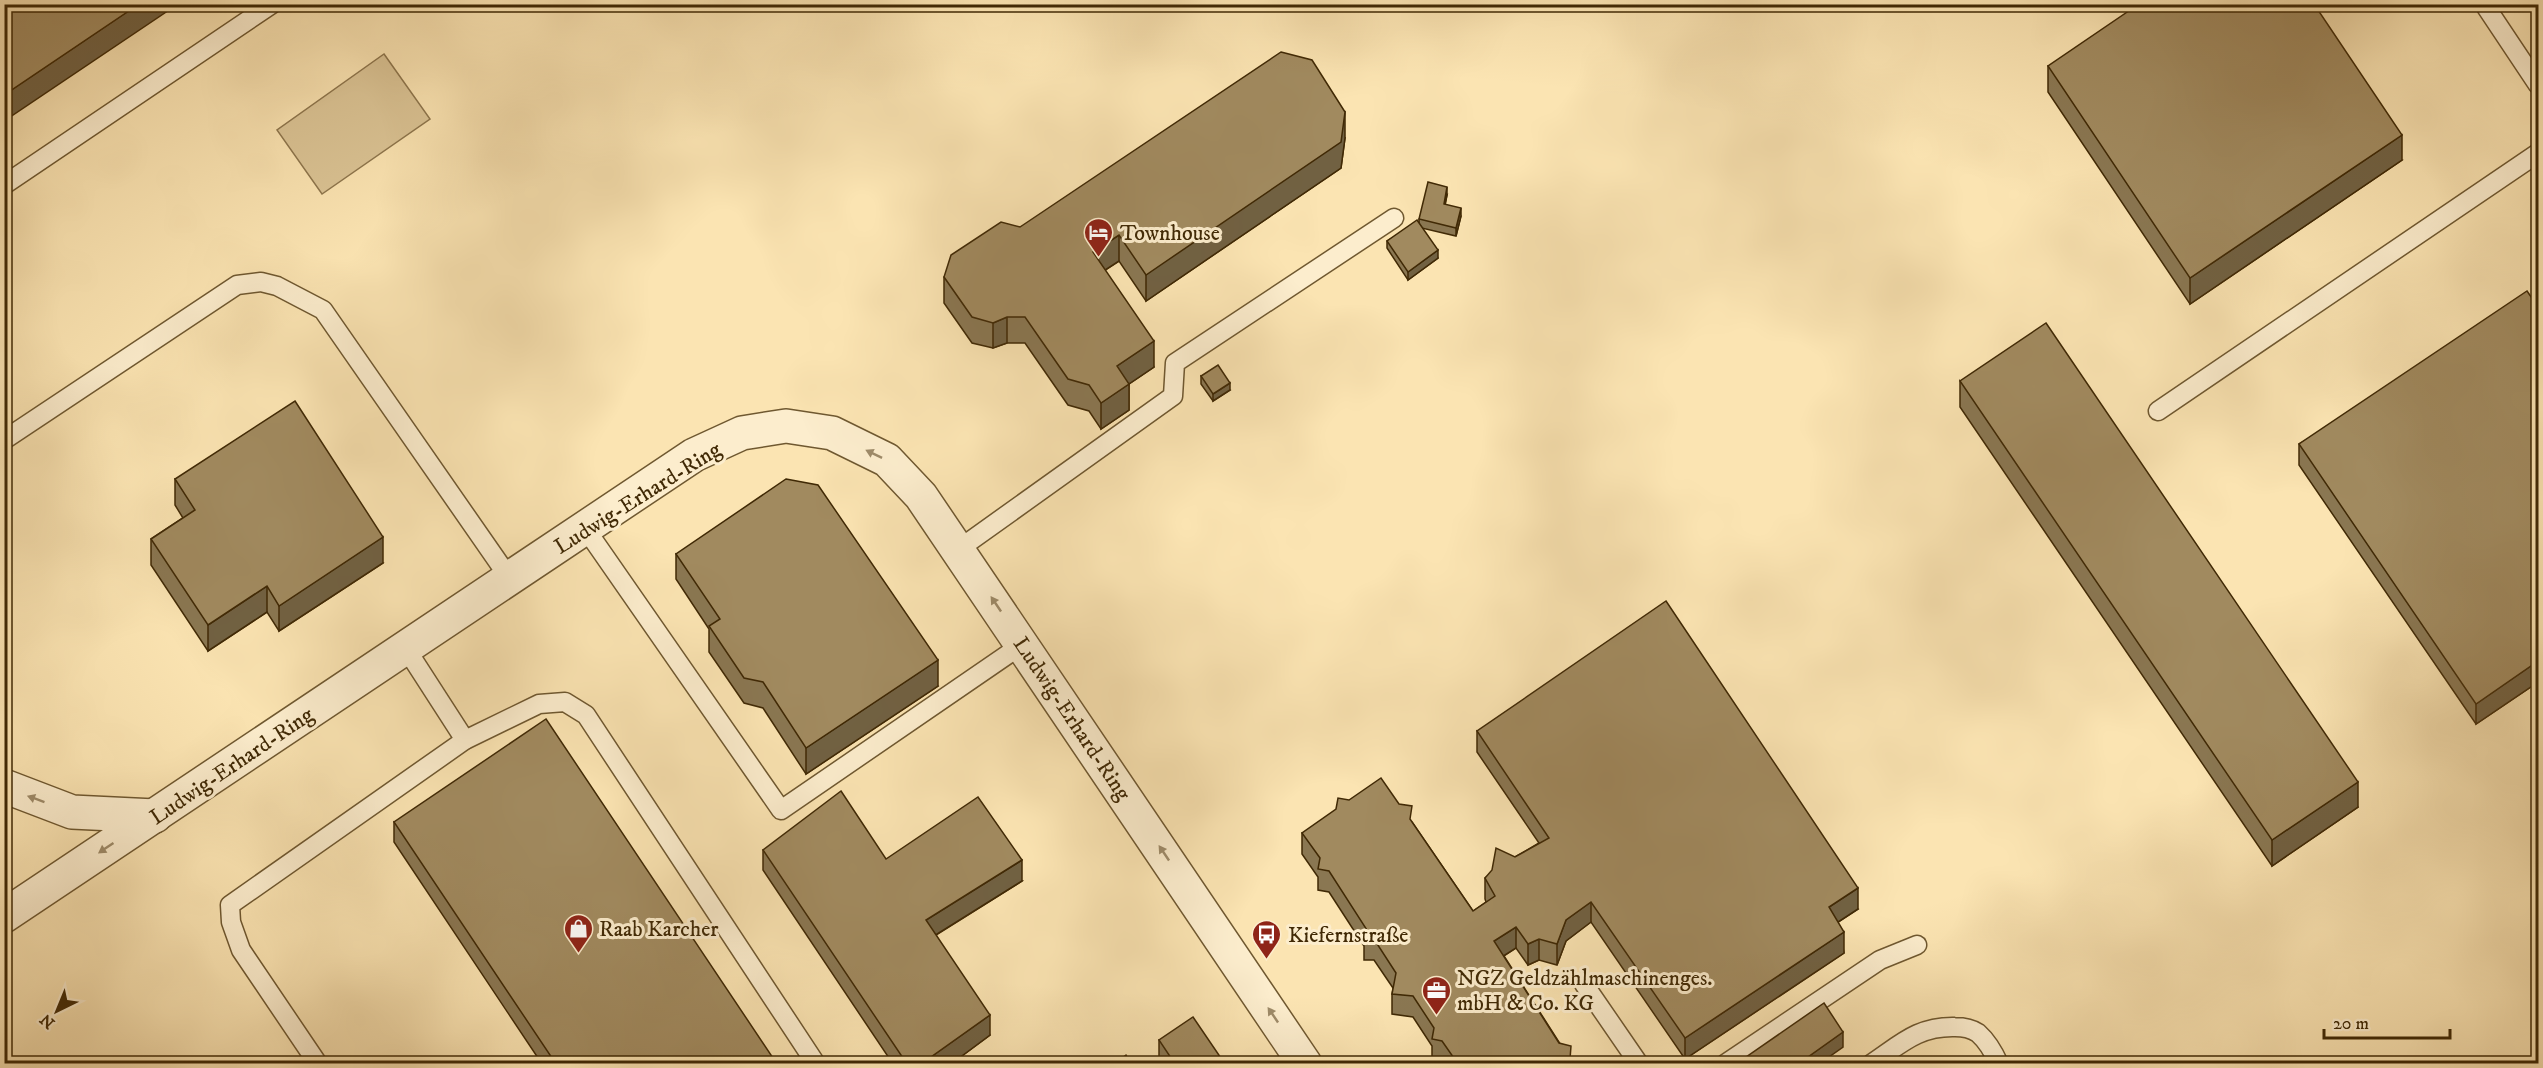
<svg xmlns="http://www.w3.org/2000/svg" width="2543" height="1068" font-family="'IM FELL DW Pica',serif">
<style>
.green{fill:#dbc495;stroke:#8e764d;stroke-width:1.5}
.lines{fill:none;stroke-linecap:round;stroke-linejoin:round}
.service-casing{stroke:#6f5830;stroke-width:21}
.minor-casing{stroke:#6f5830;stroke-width:36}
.service{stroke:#fcedcd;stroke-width:18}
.minor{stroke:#fcedcd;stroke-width:33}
.wall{fill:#8a7752;stroke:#402905;stroke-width:1.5}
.shaded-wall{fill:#716142;stroke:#402905;stroke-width:1.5}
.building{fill:#a18a5f;stroke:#402905;stroke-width:1.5}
.oneway{fill:#9e8b69}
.labels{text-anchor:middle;stroke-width:6;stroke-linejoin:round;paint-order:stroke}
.poi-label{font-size:22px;fill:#402905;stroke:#fcedcd;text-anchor:start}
.street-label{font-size:22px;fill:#402905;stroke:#fcedcd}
</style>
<rect width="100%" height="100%" fill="#fbe4b2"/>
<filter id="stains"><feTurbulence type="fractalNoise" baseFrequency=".00333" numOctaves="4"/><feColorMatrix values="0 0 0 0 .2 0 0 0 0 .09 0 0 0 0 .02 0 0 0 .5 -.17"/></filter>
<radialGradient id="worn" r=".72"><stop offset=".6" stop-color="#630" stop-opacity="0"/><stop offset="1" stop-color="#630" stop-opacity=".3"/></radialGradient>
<!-- green -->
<polygon class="green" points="384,54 430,119 322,194 277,130"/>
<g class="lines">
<defs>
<g id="service">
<polyline points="2484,4 2538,85"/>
<polyline points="4,185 272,4"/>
<polyline points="2158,411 2538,153"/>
<polyline points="4,440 237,285 261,282 277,286 323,310 510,579"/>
<polyline points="585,528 781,810 1023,644"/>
<polyline points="959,549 1173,396 1175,363 1394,218"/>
<polyline points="405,647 465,740"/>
<polyline points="1584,984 1639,1064"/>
<polyline points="318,1064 241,950 231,922 230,905 465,740 539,704 565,702 586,715 816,1064"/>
<polyline points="1725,1064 1880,960 1917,945"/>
<path d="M 1871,1064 C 1901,1044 1918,1026 1955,1027 C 1962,1027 1972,1029 1978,1033 C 1987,1041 1994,1053 1999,1064"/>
</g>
<g id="minor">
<polyline points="4,786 72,812 155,816"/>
<polyline points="4,916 694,455 742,433 786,426 832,433 887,460 921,496 1305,1064"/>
</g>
</defs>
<!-- service casing -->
<use href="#service" class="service-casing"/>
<!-- minor casing -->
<use href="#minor" class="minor-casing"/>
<!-- service -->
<use href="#service" class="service"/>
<!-- minor -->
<use href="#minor" class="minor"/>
</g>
<!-- wall -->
<g class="wall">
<polygon points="2048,66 2402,160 2190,304 2048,92"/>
<polygon points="1345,138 1341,168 1146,301 1119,261 1105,270 1154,367 1129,384 1129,410 1101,429 1089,411 1068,405 1025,343 1007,343 993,348 972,343 944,303 944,277 1020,227"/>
<polygon points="1447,195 1445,204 1461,216 1456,236 1422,228 1438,258 1408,280 1387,248 1387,241 1419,223 1419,219"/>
<polygon points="2538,307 2538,682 2476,724 2299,465 2299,444"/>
<polygon points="1201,376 1230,390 1213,401 1201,384"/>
<polygon points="1960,381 2358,807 2272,866 1960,407"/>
<polygon points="175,479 383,563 279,631 267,612 208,651 151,565 151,539 183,518 175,505"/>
<polygon points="676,554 938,686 806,774 763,708 744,703 709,652 709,629 676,579"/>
<polygon points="1477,731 1858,909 1838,922 1844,953 1685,1059 1591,922 1566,941 1557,965 1539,960 1528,965 1516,948 1504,956 1573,1064 1444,1064 1442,1061 1432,1060 1432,1046 1413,1017 1392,1014 1392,994 1393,988 1374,960 1364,960 1364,946 1329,892 1318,890 1318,877 1302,854 1302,833 1412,822 1473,911 1486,902 1485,899 1485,878 1515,857 1539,843 1477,752"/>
<polygon points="394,822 777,1064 542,1064 394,842"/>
<polygon points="763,850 1022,881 936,935 990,1035 951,1064 893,1064 763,870"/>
<polygon points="1159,1040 1225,1064 1159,1064"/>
</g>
<!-- shaded-wall -->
<g class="shaded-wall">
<polygon points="139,4 178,4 4,121 4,95"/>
<polygon points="1345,112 1345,138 1341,168 1146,301 1146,275"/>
<polygon points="2402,135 2402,160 2190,304 2190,278"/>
<polygon points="1447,187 1447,195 1444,211 1444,204"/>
<polygon points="1461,208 1461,216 1456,236 1456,228"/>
<polygon points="1119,235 1119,261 1093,278 1093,252"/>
<polygon points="1438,250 1438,258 1408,280 1408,272"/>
<polygon points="1007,317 1007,343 993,348 993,323"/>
<polygon points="1154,341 1154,367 1117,392 1117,366"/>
<polygon points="1230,383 1230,390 1213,401 1213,394"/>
<polygon points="1129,384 1129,410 1101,429 1101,403"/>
<polygon points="383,537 383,563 279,631 279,606"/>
<polygon points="267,586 267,612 208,651 208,625"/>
<polygon points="938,660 938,686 806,774 806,748"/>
<polygon points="2538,661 2538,682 2476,724 2476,704"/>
<polygon points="2358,782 2358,807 2272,866 2272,840"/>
<polygon points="1022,860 1022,881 926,941 926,920"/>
<polygon points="1858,888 1858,909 1829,928 1829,907"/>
<polygon points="1591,902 1591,922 1566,941 1557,965 1557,944 1566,920"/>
<polygon points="1516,927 1516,948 1494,962 1494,941"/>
<polygon points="1844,932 1844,953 1685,1059 1685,1038"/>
<polygon points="1539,939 1539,960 1528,965 1528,944"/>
<polygon points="990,1015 990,1035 951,1064 921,1064"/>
<polygon points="1843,1032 1843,1047 1819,1064 1798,1064"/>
</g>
<!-- building -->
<g class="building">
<polygon points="4,4 139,4 4,95"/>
<polygon points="2139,4 2314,4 2402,135 2190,278 2048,66"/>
<polygon points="1281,52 1312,60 1345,112 1341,142 1146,275 1119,235 1093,252 1154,341 1117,366 1129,384 1101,403 1089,385 1068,379 1025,317 1007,317 993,323 972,317 944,277 951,255 1001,222 1020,227"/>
<polygon points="1428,182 1447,187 1444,204 1461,208 1456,228 1419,219"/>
<polygon points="1417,220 1438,250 1408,272 1387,241"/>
<polygon points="2527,291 2538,307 2538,661 2476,704 2299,444"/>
<polygon points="2046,323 2358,782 2272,840 1960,381"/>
<polygon points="1218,365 1230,383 1213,394 1201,376"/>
<polygon points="295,401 383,537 279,606 267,586 208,625 151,539 195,510 175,479"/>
<polygon points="786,479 818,485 938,660 806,748 763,682 744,678 709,626 720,619 676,554"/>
<polygon points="1666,601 1858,888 1829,907 1844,932 1685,1038 1591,902 1566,920 1557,944 1539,939 1528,944 1516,927 1494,941 1559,1043 1571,1046 1570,1059 1573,1064 1458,1064 1442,1041 1432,1039 1434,1028 1413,996 1392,994 1396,973 1374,939 1364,939 1367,930 1329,871 1318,869 1320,858 1302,833 1336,809 1338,798 1349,800 1381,778 1399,804 1412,806 1410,819 1473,911 1495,896 1485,878 1492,870 1496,848 1515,857 1549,838 1477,731"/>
<polygon points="546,719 777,1064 556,1064 394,822"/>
<polygon points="841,791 886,859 978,797 1022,860 926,920 990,1015 921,1064 907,1064 763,850"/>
<polygon points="1824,1003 1843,1032 1798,1064 1736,1064"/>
<polygon points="1193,1017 1225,1064 1175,1064 1159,1040"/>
<polygon points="1126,1055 1131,1064 1114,1064"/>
</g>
<!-- one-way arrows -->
<defs><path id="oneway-solid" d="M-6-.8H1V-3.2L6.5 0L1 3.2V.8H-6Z" transform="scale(1.5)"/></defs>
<g class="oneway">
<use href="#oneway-solid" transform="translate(874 454) rotate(-154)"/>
<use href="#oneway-solid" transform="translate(996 604) rotate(-124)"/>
<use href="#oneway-solid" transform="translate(36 799) rotate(-160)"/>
<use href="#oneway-solid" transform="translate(106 848) rotate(146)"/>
<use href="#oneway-solid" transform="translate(1164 853) rotate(-124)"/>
<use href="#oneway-solid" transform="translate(1273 1015) rotate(-124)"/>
</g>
<!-- icons -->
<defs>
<symbol id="hotel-pin" viewBox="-11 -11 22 30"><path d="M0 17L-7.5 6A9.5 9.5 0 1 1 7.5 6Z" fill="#8f2418" stroke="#fcedcd"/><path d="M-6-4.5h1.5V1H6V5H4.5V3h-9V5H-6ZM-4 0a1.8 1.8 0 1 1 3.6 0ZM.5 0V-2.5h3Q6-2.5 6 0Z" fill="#fff"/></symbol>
<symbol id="shop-pin" viewBox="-11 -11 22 30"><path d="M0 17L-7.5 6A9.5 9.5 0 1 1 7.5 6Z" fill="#8f2418" stroke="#fcedcd"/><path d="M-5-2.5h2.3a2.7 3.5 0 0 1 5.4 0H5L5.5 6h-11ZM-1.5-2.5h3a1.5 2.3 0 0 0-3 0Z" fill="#fff"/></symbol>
<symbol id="bus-pin" viewBox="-11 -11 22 30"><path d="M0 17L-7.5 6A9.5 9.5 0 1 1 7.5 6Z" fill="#8f2418" stroke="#fcedcd"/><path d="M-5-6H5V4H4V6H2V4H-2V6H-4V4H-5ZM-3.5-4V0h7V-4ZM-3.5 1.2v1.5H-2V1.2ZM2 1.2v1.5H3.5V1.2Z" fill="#fff"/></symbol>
<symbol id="office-pin" viewBox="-11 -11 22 30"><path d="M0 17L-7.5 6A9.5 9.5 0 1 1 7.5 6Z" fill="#8f2418" stroke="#fcedcd"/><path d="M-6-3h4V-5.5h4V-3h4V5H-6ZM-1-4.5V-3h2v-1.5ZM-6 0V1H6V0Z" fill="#fff"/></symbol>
</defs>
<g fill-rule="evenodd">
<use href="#hotel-pin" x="1082" y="216" width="33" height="45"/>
<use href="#shop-pin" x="562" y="912" width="33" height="45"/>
<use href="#bus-pin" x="1250" y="918" width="33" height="45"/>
<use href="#office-pin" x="1420" y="974" width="33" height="45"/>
</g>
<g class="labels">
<!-- poi labels -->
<g class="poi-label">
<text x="1120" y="240">Townhouse</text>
<text x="599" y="936">Raab Karcher</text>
<text x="1288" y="942">Kiefernstraße</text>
<text x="1457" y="985">NGZ Geldzählmaschinenges.<tspan x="1457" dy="25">mbH &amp; Co. KG</tspan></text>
</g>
<!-- street labels -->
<g class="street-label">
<text transform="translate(637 497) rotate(-32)" y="8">Ludwig-Erhard-Ring</text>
<text transform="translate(1073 718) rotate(56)" y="8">Ludwig-Erhard-Ring</text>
<text transform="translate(231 765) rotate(-34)" y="8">Ludwig-Erhard-Ring</text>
</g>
</g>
<!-- margin -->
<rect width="2543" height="1068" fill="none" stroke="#fbe4b2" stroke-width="24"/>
<rect x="6" y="6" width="2531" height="1056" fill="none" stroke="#402905" stroke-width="3"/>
<rect x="12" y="12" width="2519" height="1044" fill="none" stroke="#402905" stroke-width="1.5"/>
<!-- north arrow -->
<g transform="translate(57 1011) rotate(223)" stroke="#fcedcd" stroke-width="4.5" paint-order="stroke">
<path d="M0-4.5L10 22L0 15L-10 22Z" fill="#402905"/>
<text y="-9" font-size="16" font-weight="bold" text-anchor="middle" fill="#402905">N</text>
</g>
<!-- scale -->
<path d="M2324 1029v9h126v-9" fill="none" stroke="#402905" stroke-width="3"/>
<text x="2333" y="1029" font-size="18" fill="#402905" stroke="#fcedcd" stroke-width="4.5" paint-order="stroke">20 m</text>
<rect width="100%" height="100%" filter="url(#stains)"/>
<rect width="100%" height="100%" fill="url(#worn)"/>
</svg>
